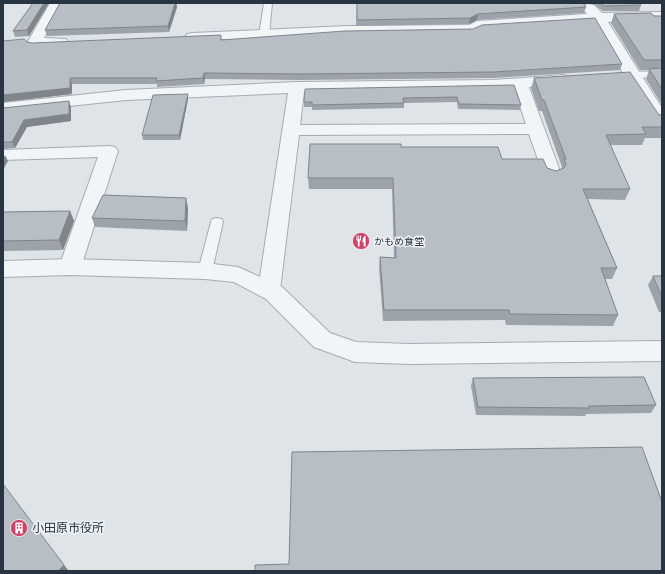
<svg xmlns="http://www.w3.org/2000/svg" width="665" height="574" font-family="'Nunito Sans','Noto Sans JP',sans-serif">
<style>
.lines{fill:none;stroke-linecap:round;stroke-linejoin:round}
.service-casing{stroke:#a4acb3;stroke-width:2}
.minor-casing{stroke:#a4acb3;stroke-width:2}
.tertiary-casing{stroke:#a4acb3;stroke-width:2}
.service{fill:#f2f5f7;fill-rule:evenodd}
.minor{fill:#f2f5f7;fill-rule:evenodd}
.tertiary{fill:#f2f5f7;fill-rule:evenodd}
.wall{fill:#9da3aa}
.shaded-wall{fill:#80858b}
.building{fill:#b7bec6;stroke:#80858b}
.labels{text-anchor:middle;stroke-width:3;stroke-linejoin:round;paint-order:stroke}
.poi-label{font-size:10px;fill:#283441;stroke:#eff3f6;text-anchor:start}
.near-poi-label{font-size:12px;fill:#283441;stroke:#eff3f6;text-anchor:start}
</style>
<rect width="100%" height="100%" fill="#dfe4e9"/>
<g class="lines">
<defs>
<g id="service">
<polygon points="264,3 272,3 269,35 264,38 259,35"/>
<polygon points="662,71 662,77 632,78 627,75 632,72"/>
<polygon points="217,218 222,219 223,222 212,271 210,274 205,276 200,274 198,271 211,222 212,219"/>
</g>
<g id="minor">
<polygon points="50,3 64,3 44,38 66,39 68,42 66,45 61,46 29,46 27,43"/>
<polygon points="589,4 594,5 602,13 662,12 662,20 608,22 662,108 662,125 656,124 654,120 624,75 594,22 481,29 472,33 348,34 192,41 187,40 185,37 187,34 192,33 348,26 469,25 477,21 587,14 582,8 584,5"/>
<path d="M 563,75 L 569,77 L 571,80 L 569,83 L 529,87 L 561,174 L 559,178 L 552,180 L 545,178 L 543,174 L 529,134 L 299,135 L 280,290 L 277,296 L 269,298 L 261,296 L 258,290 L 288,93 L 126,100 L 3,113 L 3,103 L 126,90 L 297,82 L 493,80 ZM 514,88 L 526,124 L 300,125 L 304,92 Z"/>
<polygon points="109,146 115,147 118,151 81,267 78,272 70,275 62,272 59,267 98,157 3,160 3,150"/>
</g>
<polygon id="tertiary" points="70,259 205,263 238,267 282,287 330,333 356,342 409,344 662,341 662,361 409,364 355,362 314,347 266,299 234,282 205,279 70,275 3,277 3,261"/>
</defs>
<!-- service casing -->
<use href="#service" class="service-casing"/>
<!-- minor casing -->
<use href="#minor" class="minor-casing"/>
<!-- tertiary casing -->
<use href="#tertiary" class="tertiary-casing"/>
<!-- service -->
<use href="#service" class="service"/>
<!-- minor -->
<use href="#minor" class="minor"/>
<!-- tertiary -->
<use href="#tertiary" class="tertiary"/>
</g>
<!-- wall -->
<g class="wall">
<polygon points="33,3 49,3 29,36 15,37 13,31"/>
<polygon points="176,3 177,7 169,32 47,36 45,30"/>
<polygon points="357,3 639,3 641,5 639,11 603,11 595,5 587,3 584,5 586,7 584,13 477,20 469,24 356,26"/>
<polygon points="614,14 662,16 662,105 646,79 649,70 640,70 611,23"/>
<polygon points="221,39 622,64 620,70 493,78 302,80 205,79 204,84 157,87 157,84 72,84 72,94 3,102 3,41 27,42 32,43"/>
<polygon points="534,78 662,115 662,138 645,138 642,145 610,145 630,189 625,200 588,199 617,268 612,279 604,279 618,315 613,326 506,325 505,320 383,321 379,268 380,257 394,258 392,189 309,189 308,178 401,147 502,159 547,168 556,171 561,169 562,167 542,111 539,111 531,88"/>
<polygon points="514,85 521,105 520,110 458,109 457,102 404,103 404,108 312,110 312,107 304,107 304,102"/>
<polygon points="188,94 188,99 180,140 143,140 142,135"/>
<polygon points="71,107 71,121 27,127 15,148 3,149 3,108"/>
<polygon points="188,208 187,231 95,227 92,218"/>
<polygon points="70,211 74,221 63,250 3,251 3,212"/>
<polygon points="653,276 662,276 662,312 659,312 648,285"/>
<polygon points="473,378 656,405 651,413 586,414 585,416 476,415 471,386"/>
</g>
<!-- shaded-wall -->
<g class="shaded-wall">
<polygon points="44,3 49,3 29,36 27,30"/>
<polygon points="175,3 176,3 177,7 169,32 168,26"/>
<polygon points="478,14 477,20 469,24 470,18"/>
<polygon points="204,73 205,79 204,84 203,78"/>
<polygon points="70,78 72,84 72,94 3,102 3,95"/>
<polygon points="188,94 188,99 180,140 179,135"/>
<polygon points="69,101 71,107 71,121 27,127 15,148 12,142 24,120"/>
<polygon points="5,155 8,161 3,170 3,159"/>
<polygon points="186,198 188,208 187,231 185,221"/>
<polygon points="70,211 74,221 63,250 59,240"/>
<polygon points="64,565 69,571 58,571"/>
</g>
<!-- building -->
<g class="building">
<polygon points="33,3 44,3 27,30 13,31"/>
<polygon points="60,3 175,3 168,26 45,30"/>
<polygon points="357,3 583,3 586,7 478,14 470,18 357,20"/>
<polygon points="601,3 639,3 641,5 604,6"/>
<polygon points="651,13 654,16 662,16 662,60 644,60 614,14"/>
<polygon points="595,18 622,64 494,72 302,74 204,73 203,78 156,81 157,78 70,78 70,88 3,95 3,41 24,39 27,42 32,43 221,35 221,40 345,31 473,29 482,25"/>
<polygon points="662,68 662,89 649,69"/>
<polygon points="630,72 659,115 662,115 662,127 642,127 646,134 606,135 630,189 583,189 617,268 601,268 618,315 510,314 509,310 384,310 380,257 396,258 393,178 308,178 310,144 401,144 401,147 498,147 502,159 543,159 547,168 556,171 564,168 566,164 564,159 566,159 544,100 542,100 534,78"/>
<polygon points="514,85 521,105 459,104 457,97 403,98 404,103 312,105 312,102 304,102 305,89"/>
<polygon points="188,94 179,135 142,135 153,95"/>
<polygon points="69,101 69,114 24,120 12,142 3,142 3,108"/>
<polygon points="103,195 186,198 185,221 92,218"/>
<polygon points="70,211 59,240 3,241 3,212"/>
<polygon points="653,276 662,276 662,297"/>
<polygon points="644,377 656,405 589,406 589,408 478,407 473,378"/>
<polygon points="642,447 662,502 662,571 255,571 255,565 289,564 292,452"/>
<polygon points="3,484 64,565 58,571 3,571"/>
</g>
<!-- icons -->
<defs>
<symbol id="restaurant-disc" viewBox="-11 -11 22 22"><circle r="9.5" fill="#d24168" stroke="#eff3f6"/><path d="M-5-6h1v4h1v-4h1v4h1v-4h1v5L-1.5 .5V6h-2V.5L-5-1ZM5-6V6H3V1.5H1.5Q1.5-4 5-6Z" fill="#fff"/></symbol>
<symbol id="building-disc" viewBox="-11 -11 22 22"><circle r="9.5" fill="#d24168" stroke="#eff3f6"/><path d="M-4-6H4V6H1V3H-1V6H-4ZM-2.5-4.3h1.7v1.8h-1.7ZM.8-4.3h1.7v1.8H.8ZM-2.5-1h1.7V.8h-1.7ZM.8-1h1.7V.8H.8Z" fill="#fff"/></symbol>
</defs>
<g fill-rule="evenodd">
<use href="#restaurant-disc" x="351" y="231" width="20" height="20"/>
<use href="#building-disc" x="9" y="518" width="20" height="20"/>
</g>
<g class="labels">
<!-- poi labels -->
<g class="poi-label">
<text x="374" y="245">かもめ食堂</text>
</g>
<!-- near-poi labels -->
<g class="near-poi-label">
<text x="32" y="532">小田原市役所</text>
</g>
</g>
<!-- border -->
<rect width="665" height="574" fill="none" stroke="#283441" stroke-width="8"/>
</svg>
